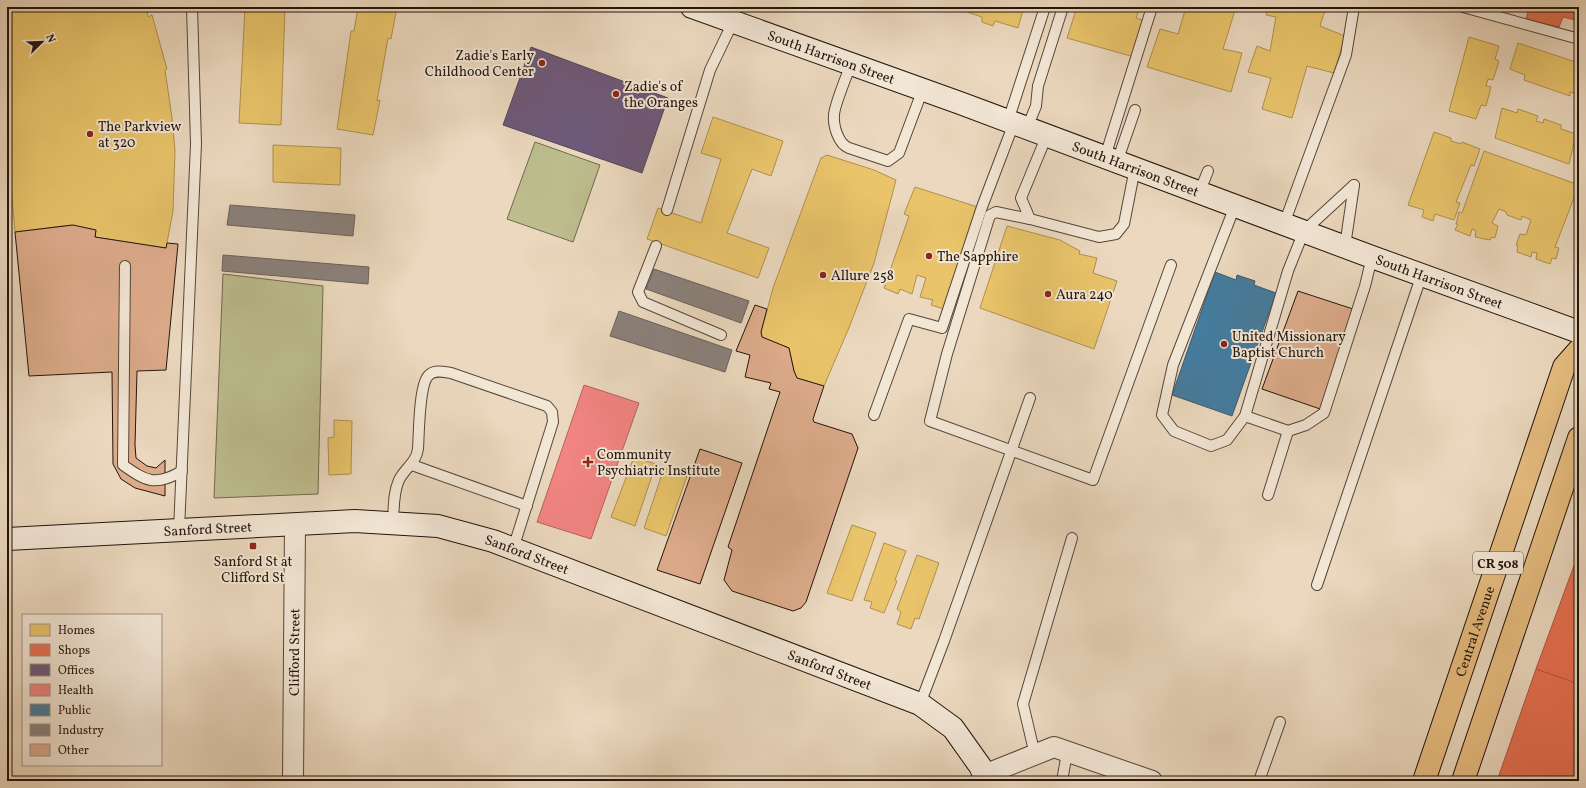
<svg xmlns="http://www.w3.org/2000/svg" width="1586" height="788" font-family="Vollkorn,serif">
<style>
.green{fill:#bdbd8e;stroke:#70694d}
.homes{fill:#e9c46a;stroke:#ae904e}
.shops{fill:#e76f51;stroke:#ac543c}
.offices{fill:#6d597a;stroke:#574559}
.health{fill:#f28482;stroke:#b4635f}
.public{fill:#457b9d;stroke:#3b5c72}
.industry{fill:#8a817c;stroke:#6b615a}
.building{fill:#ddab8a;stroke:#23150c}
.lines{fill:none;stroke-linecap:round;stroke-linejoin:round}
.service-casing{stroke:#554638;stroke-width:12}
.minor-casing{stroke:#554638;stroke-width:22}
.secondary-casing{stroke:#23150c;stroke-width:24}
.primary-casing{stroke:#23150c;stroke-width:24}
.service{stroke:#f2e6d5;stroke-width:10}
.minor{stroke:#f2e6d5;stroke-width:20}
.secondary{stroke:#f2e6d5;stroke-width:22}
.primary{stroke:#e6bc7f;stroke-width:22}
.poi-dot{fill:#8f2418;stroke:#f2e6d5;stroke-width:1.5}
.labels{text-anchor:middle;stroke-width:4;stroke-linejoin:round;paint-order:stroke}
.shield{fill:#f2e6d5;stroke:#615448;stroke-width:1}
.shield-label{font-size:13px;font-weight:bold;fill:#23150c}
.poi-label{font-size:14px;fill:#23150c;stroke:#f2e6d5;text-anchor:start}
.street-label{font-size:14px;fill:#23150c;stroke:#f2e6d5}
</style>
<rect width="100%" height="100%" fill="#ebd8be"/>
<filter id="stains"><feTurbulence type="fractalNoise" baseFrequency=".005" numOctaves="4"/><feColorMatrix values="0 0 0 0 .2 0 0 0 0 .09 0 0 0 0 .02 0 0 0 .5 -.17"/></filter>
<radialGradient id="worn" r=".72"><stop offset=".6" stop-color="#630" stop-opacity="0"/><stop offset="1" stop-color="#630" stop-opacity=".3"/></radialGradient>
<!-- green -->
<g class="green">
<polygon points="535,142 600,165 573,242 507,219"/>
<polygon points="223,274 323,286 318,494 214,498"/>
</g>
<!-- homes -->
<g class="homes">
<polygon points="7,7 146,7 148,17 152,15 167,69 165,70 172,118 175,151 173,211 166,248 95,237 96,230 71,225 15,232 11,187 7,187"/>
<polygon points="245,7 285,7 281,125 239,123"/>
<polygon points="358,7 397,7 391,39 388,38 377,101 380,100 373,135 337,129 351,31 354,31"/>
<polygon points="968,7 1024,7 1018,28 995,21 993,26 982,22 982,17 967,12"/>
<polygon points="1077,7 1140,7 1136,18 1145,21 1134,57 1067,38"/>
<polygon points="1186,7 1236,7 1223,49 1242,53 1231,92 1147,67 1160,29 1178,34"/>
<polygon points="1268,7 1326,7 1320,26 1345,36 1334,73 1307,66 1292,118 1262,109 1271,78 1248,72 1257,46 1270,51 1276,17 1266,15"/>
<polygon points="1469,37 1499,46 1495,59 1499,61 1493,80 1488,79 1486,86 1491,87 1486,106 1481,105 1476,119 1449,111"/>
<polygon points="1518,43 1579,63 1579,94 1570,92 1570,96 1524,80 1525,75 1510,69"/>
<polygon points="1502,108 1517,113 1518,109 1538,116 1536,121 1543,123 1544,119 1561,125 1561,129 1576,134 1569,164 1495,138"/>
<polygon points="713,117 783,141 771,176 752,169 727,233 769,248 758,278 647,239 658,208 701,223 721,159 701,153"/>
<polygon points="1434,132 1451,138 1451,141 1461,144 1462,142 1480,149 1474,166 1471,165 1456,202 1460,203 1454,220 1435,214 1433,221 1422,217 1424,210 1408,205"/>
<polygon points="273,145 341,148 340,185 273,182"/>
<polygon points="1484,151 1579,185 1555,247 1559,248 1556,259 1552,258 1550,264 1536,259 1537,253 1532,252 1531,257 1517,252 1518,245 1516,245 1520,234 1526,235 1531,220 1522,216 1521,220 1507,215 1506,212 1499,209 1492,223 1498,226 1495,238 1492,237 1490,240 1475,237 1476,231 1472,229 1470,236 1455,230 1458,224 1456,224 1459,212 1462,213"/>
<polygon points="827,155 874,170 896,180 874,263 848,330 824,386 797,378 794,371 789,348 762,337 761,332 773,288 821,158"/>
<polygon points="915,187 987,210 978,238 969,235 944,309 931,305 933,300 920,297 926,278 917,275 912,294 900,289 898,294 884,288 909,216 904,214"/>
<polygon points="1007,226 1060,240 1080,251 1079,254 1097,258 1093,273 1117,281 1094,349 980,308"/>
<polygon points="334,420 352,421 351,474 329,475 328,440 328,438 334,437"/>
<polygon points="634,457 656,464 635,526 611,517"/>
<polygon points="664,468 687,476 666,536 644,528"/>
<polygon points="852,525 876,533 852,601 827,593"/>
<polygon points="884,543 906,551 895,580 897,581 884,613 870,608 872,602 864,600"/>
<polygon points="917,555 939,563 919,619 915,618 911,629 897,624 901,612 897,609"/>
</g>
<!-- shops -->
<g class="shops">
<polygon points="1529,7 1579,7 1579,21 1563,17 1559,27 1526,20"/>
<polygon points="1579,552 1579,686 1536,669"/>
<polygon points="1536,669 1579,684 1579,781 1497,781"/>
</g>
<!-- offices -->
<polygon class="offices" points="531,47 668,98 642,173 503,125"/>
<!-- health -->
<polygon class="health" points="584,385 639,403 591,539 537,522"/>
<!-- public -->
<polygon class="public" points="1215,272 1236,280 1237,275 1255,281 1254,285 1276,293 1232,416 1172,395"/>
<!-- industry -->
<g class="industry">
<polygon points="230,205 355,215 353,236 227,225"/>
<polygon points="223,255 369,267 368,284 222,271"/>
<polygon points="654,269 749,301 741,323 646,289"/>
<polygon points="619,311 732,350 725,372 610,336"/>
</g>
<!-- building -->
<g class="building">
<polygon points="73,225 96,230 95,237 166,248 167,243 178,244 166,370 137,371 135,445 136,458 147,466 156,468 165,460 165,496 135,488 121,479 113,464 112,372 29,376 15,232"/>
<polygon points="1298,291 1356,310 1323,410 1262,389"/>
<polygon points="755,305 767,309 761,332 762,337 789,348 794,371 797,378 824,386 813,419 814,422 852,434 858,448 806,602 801,608 793,611 732,591 724,580 732,550 728,547 780,392 769,389 771,383 745,377 750,355 736,351"/>
<polygon points="700,449 742,463 700,584 657,570"/>
</g>
<g class="lines">
<defs>
<g id="service">
<polyline points="1463,7 1579,39"/>
<path d="M 851,64 C 847,75 834,106 834,115 C 833,125 838,144 849,148 L 888,161 L 899,153 L 923,89"/>
<polyline points="1008,121 1045,7"/>
<polyline points="1027,128 1036,106 1038,86 1063,7"/>
<polyline points="1047,135 1021,198 1030,219 1099,237 1116,234 1124,224 1135,168"/>
<polyline points="1105,157 1152,7"/>
<polyline points="1117,162 1135,110"/>
<polyline points="1199,193 1208,171"/>
<polyline points="1235,206 1173,365 1162,415 1174,431 1211,446 1227,440 1245,416 1288,271 1304,231 1354,185"/>
<polyline points="667,210 710,70 733,22"/>
<polyline points="1030,219 996,212 990,215 947,354 930,421 1093,480 1171,265"/>
<polyline points="1284,224 1346,55 1354,7"/>
<polyline points="656,246 638,292 643,302 721,335"/>
<polyline points="1345,246 1354,185"/>
<path d="M 125,266 L 123,465 C 146,481 155,487 182,471"/>
<polyline points="874,415 909,319 942,328 982,207 1014,123"/>
<polyline points="1245,416 1288,431 1306,425 1324,413 1365,286 1372,257"/>
<polyline points="412,465 527,506"/>
<polyline points="1268,495 1288,431"/>
<path d="M 393,522 C 394,508 393,493 399,480 C 405,468 416,463 418,449 C 419,434 419,386 428,376 C 434,369 444,372 451,373 L 547,406 L 552,412 L 553,422 L 513,549"/>
<polyline points="179,530 196,144 192,7"/>
<polyline points="1317,585 1422,274"/>
<polyline points="920,704 944,641 1030,398"/>
<polyline points="1035,755 1023,704 1072,538"/>
<polyline points="1062,781 1067,753"/>
<polyline points="1259,781 1280,722"/>
</g>
<g id="minor">
<polyline points="984,775 1054,747 1152,781"/>
<path id="s1" d="M 293,781 L 295,524"/>
</g>
<g id="secondary">
<path id="s2" d="M 692,7 L 960,103 L 1372,257 L 1579,332"/>
<path id="s3" d="M 7,539 L 355,521 L 438,526 L 493,541 L 920,704 L 953,728 L 980,766 L 987,781"/>
</g>
<g id="primary">
<path id="s4" d="M 1424,781 L 1564,367 L 1579,350"/>
<polyline points="1463,781 1579,438"/>
</g>
</defs>
<!-- service casing -->
<use href="#service" class="service-casing"/>
<!-- minor casing -->
<use href="#minor" class="minor-casing"/>
<!-- secondary casing -->
<use href="#secondary" class="secondary-casing"/>
<!-- primary casing -->
<use href="#primary" class="primary-casing"/>
<!-- service -->
<use href="#service" class="service"/>
<!-- minor -->
<use href="#minor" class="minor"/>
<!-- secondary -->
<use href="#secondary" class="secondary"/>
<!-- primary -->
<use href="#primary" class="primary"/>
</g>
<!-- markers -->
<g class="poi-dot">
<circle cx="542" cy="63" r="4"/>
<circle cx="616" cy="94" r="4"/>
<circle cx="90" cy="134" r="4"/>
<circle cx="929" cy="256" r="4"/>
<circle cx="823" cy="275" r="4"/>
<circle cx="1048" cy="294" r="4"/>
<circle cx="1224" cy="344" r="4"/>
<path d="M586 456h4v4h4v4h-4v4h-4v-4h-4v-4h4z"/>
<rect x="249" y="542" width="8" height="8" rx="2"/>
</g>
<g class="labels">
<!-- shield labels -->
<rect class="shield" x="1473" y="552" width="50" height="22" rx="3"/>
<g class="shield-label">
<text x="1498" y="568">CR 508</text>
</g>
<!-- poi labels -->
<g class="poi-label">
<text x="534" y="60" text-anchor="end">Zadie's Early<tspan x="534" dy="16">Childhood Center</tspan></text>
<text x="624" y="91">Zadie's of<tspan x="624" dy="16">the Oranges</tspan></text>
<text x="98" y="131">The Parkview<tspan x="98" dy="16">at 320</tspan></text>
<text x="937" y="261">The Sapphire</text>
<text x="831" y="280">Allure 258</text>
<text x="1056" y="299">Aura 240</text>
<text x="1232" y="341">United Missionary<tspan x="1232" dy="16">Baptist Church</tspan></text>
<text x="597" y="459">Community<tspan x="597" dy="16">Psychiatric Institute</tspan></text>
<text x="253" y="566" text-anchor="middle">Sanford St at<tspan x="253" dy="16">Clifford St</tspan></text>
</g>
<!-- street labels -->
<g class="street-label">
<text dy="5" stroke="none"><textPath href="#s2" startOffset="148">South Harrison Street</textPath></text>
<text dy="5" stroke="none"><textPath href="#s2" startOffset="472">South Harrison Street</textPath></text>
<text dy="5" stroke="none"><textPath href="#s2" startOffset="796">South Harrison Street</textPath></text>
<text dy="5" stroke="none"><textPath href="#s3" startOffset="201">Sanford Street</textPath></text>
<text dy="5" stroke="none"><textPath href="#s3" startOffset="525">Sanford Street</textPath></text>
<text dy="5" stroke="none"><textPath href="#s4" startOffset="158">Central Avenue</textPath></text>
<text dy="5" stroke="none"><textPath href="#s1" startOffset="129">Clifford Street</textPath></text>
<text dy="5" stroke="none"><textPath href="#s3" startOffset="849">Sanford Street</textPath></text>
</g>
</g>
<!-- margin -->
<rect width="1586" height="788" fill="none" stroke="#ebd8be" stroke-width="24"/>
<rect x="8" y="8" width="1570" height="772" fill="none" stroke="#23150c" stroke-width="2"/>
<rect x="12" y="12" width="1562" height="764" fill="none" stroke="#23150c"/>
<!-- legend -->
<rect x="22" y="614" width="140" height="152" fill="#f2e6d5" stroke="#9f9285"/>
<rect x="30" y="624" width="20" height="12" fill="#e9c46a" stroke="#9f9285"/>
<text x="58" y="634" font-size="12" fill="#23150c">Homes</text>
<rect x="30" y="644" width="20" height="12" fill="#e76f51" stroke="#9f9285"/>
<text x="58" y="654" font-size="12" fill="#23150c">Shops</text>
<rect x="30" y="664" width="20" height="12" fill="#6d597a" stroke="#9f9285"/>
<text x="58" y="674" font-size="12" fill="#23150c">Offices</text>
<rect x="30" y="684" width="20" height="12" fill="#f28482" stroke="#9f9285"/>
<text x="58" y="694" font-size="12" fill="#23150c">Health</text>
<rect x="30" y="704" width="20" height="12" fill="#457b9d" stroke="#9f9285"/>
<text x="58" y="714" font-size="12" fill="#23150c">Public</text>
<rect x="30" y="724" width="20" height="12" fill="#8a817c" stroke="#9f9285"/>
<text x="58" y="734" font-size="12" fill="#23150c">Industry</text>
<rect x="30" y="744" width="20" height="12" fill="#ddab8a" stroke="#9f9285"/>
<text x="58" y="754" font-size="12" fill="#23150c">Other</text>
<!-- north arrow -->
<g transform="translate(42 42) rotate(67)" stroke="#f2e6d5" stroke-width="3" paint-order="stroke">
<path d="M0-3L7 15L0 10L-7 15Z" fill="#23150c"/>
<text y="-6" font-size="11" font-weight="bold" text-anchor="middle" fill="#23150c">N</text>
</g>
<rect width="100%" height="100%" filter="url(#stains)"/>
<rect width="100%" height="100%" fill="url(#worn)"/>
</svg>
